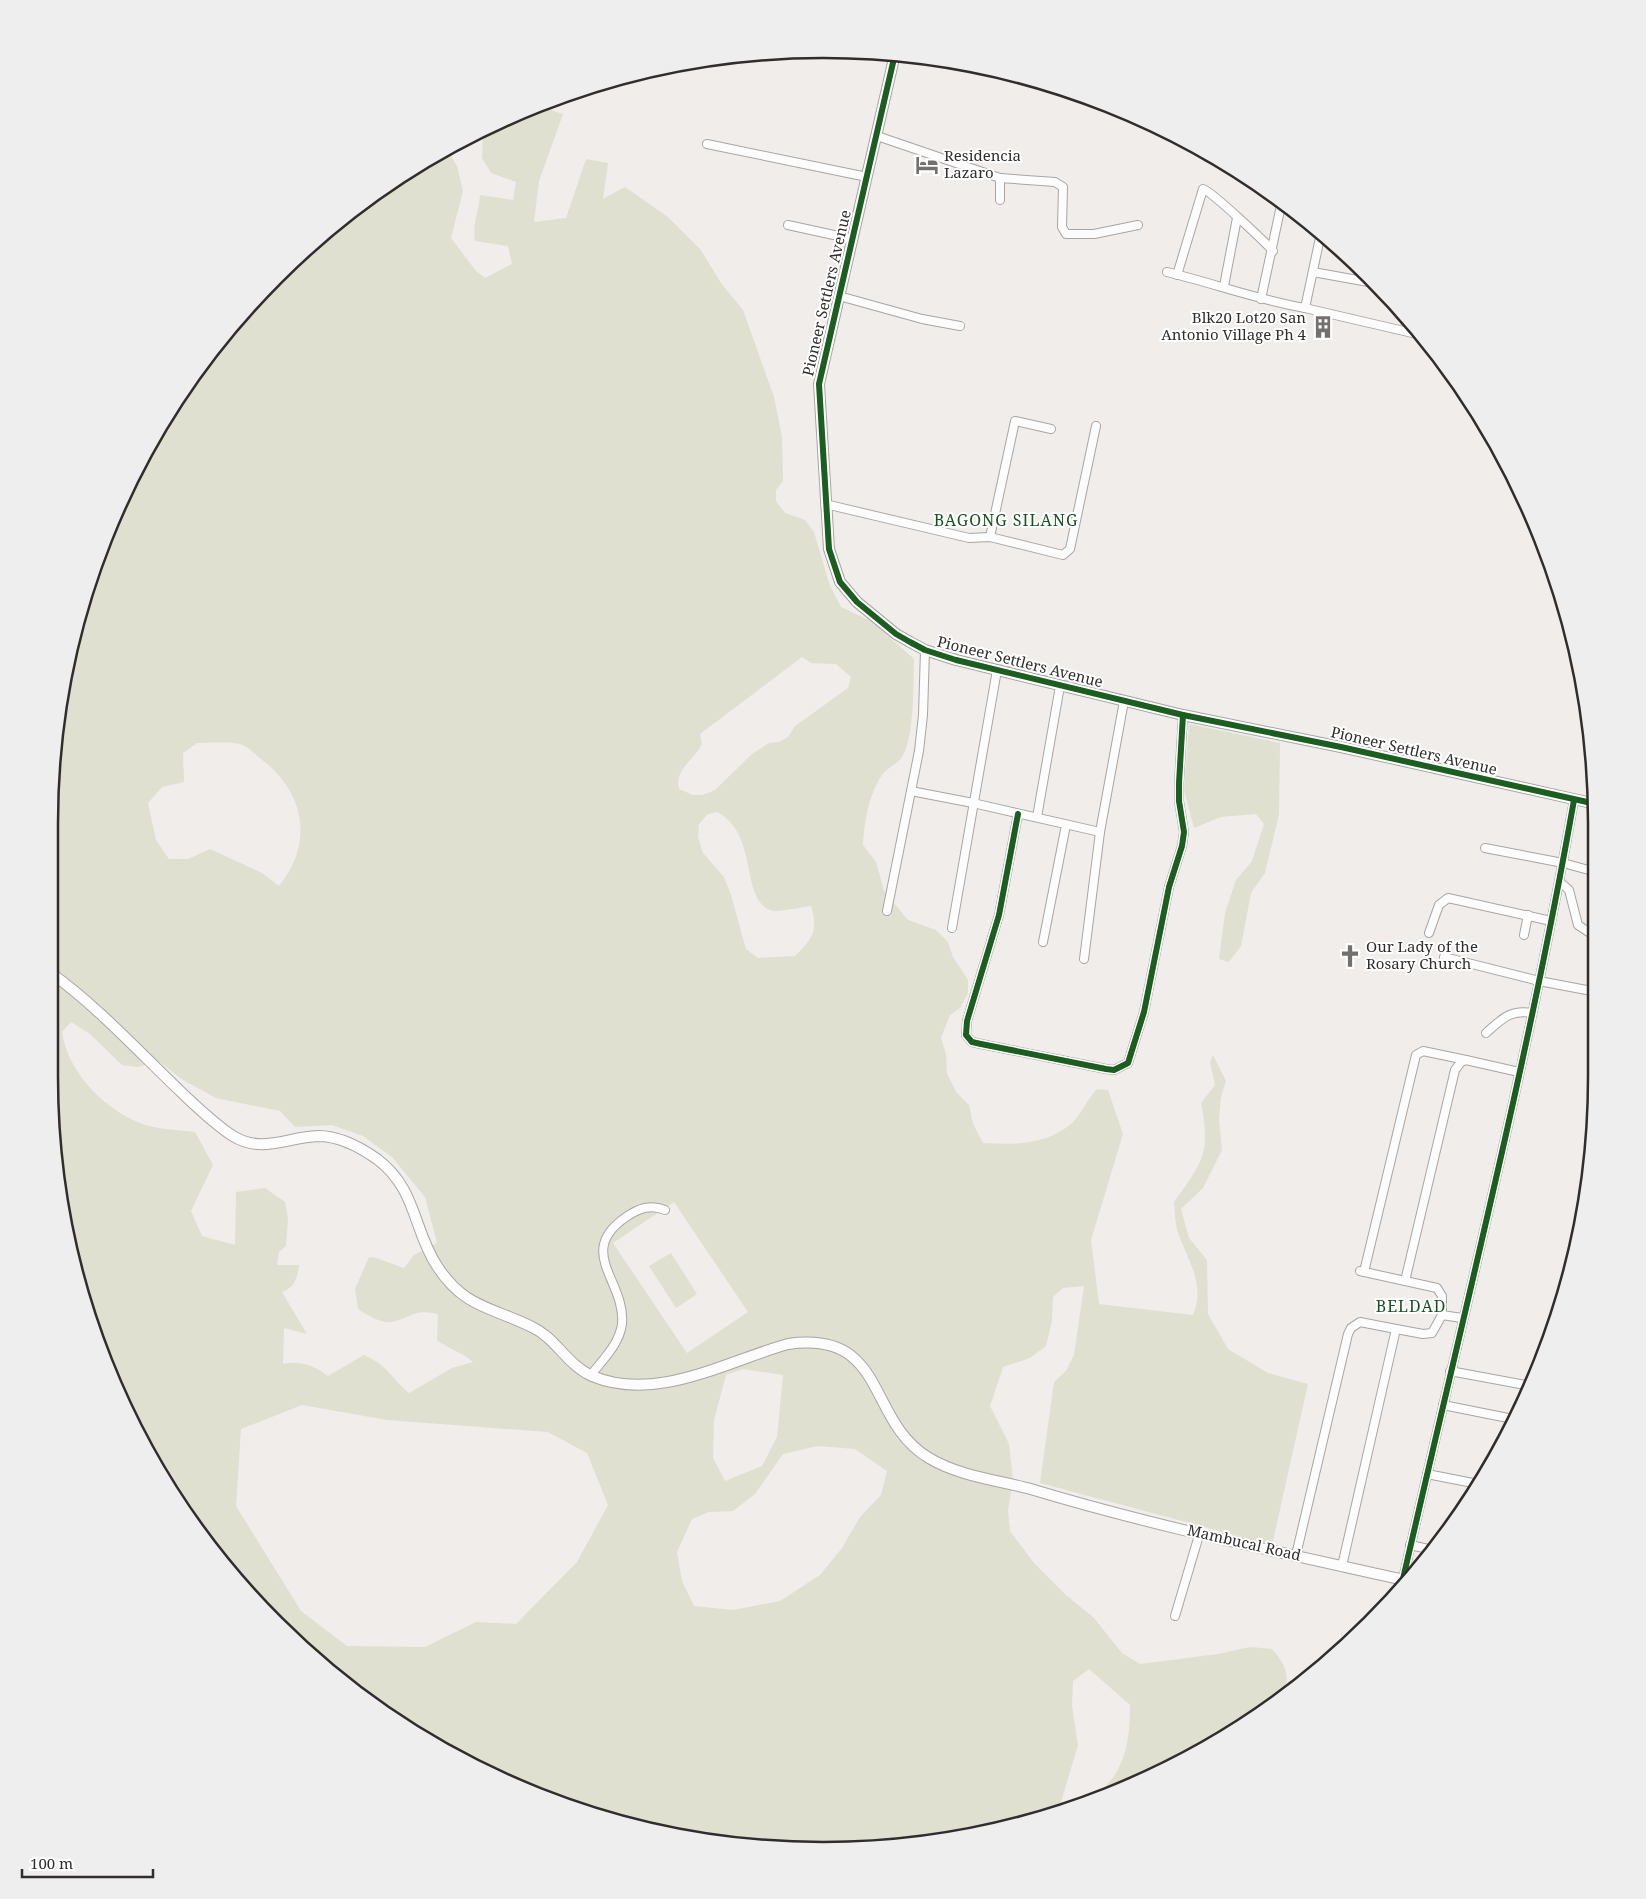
<svg xmlns="http://www.w3.org/2000/svg" width="1646" height="1899" font-family="'Noto Serif',serif">
<style>
.green{fill:#dfe0d0;fill-rule:evenodd}
.lines{fill:none;stroke-linecap:round;stroke-linejoin:round}
.street-casing{stroke:#a8a6a4;stroke-width:10}
.secondary-casing{stroke:#a8a6a4;stroke-width:12}
.street{stroke:#fdfcfc;stroke-width:8}
.secondary{stroke:#fdfcfc;stroke-width:10}
.cycleway-casing{stroke:#fff;stroke-width:9}
.cycleway{stroke:#1b5e20;stroke-width:6}
.labels{text-anchor:middle;stroke-width:4;stroke-linejoin:round;paint-order:stroke}
.poi-label{font-size:15px;fill:#302d2c;stroke:#fff;text-anchor:start}
.street-label{font-size:15px;fill:#302d2c;stroke:#fff}
.neighbourhood-label{font-size:16px;letter-spacing:1px;fill:#175322;stroke:#fff}
.rim{fill:none;stroke:#302d2c;stroke-width:2.5}
</style>
<rect width="100%" height="100%" fill="#f0edeb"/>
<!-- green -->
<g class="green">
<path d="M 539,106 L 563,114 L 539,181 L 534,222 L 566,218 L 586,159 L 608,163 L 603,199 L 625,187 L 668,217 L 701,250 L 721,283 L 743,310 L 774,397 L 782,437 L 783,481 L 776,490 L 776,501 L 785,513 L 805,520 L 814,532 L 830,586 L 841,607 L 871,621 L 914,659 C 913,683 915,737 902,757 C 897,764 887,768 882,775 C 869,794 864,823 863,845 L 876,862 L 884,891 L 908,920 L 936,930 L 948,942 L 953,957 L 968,980 L 968,993 L 960,1008 L 950,1015 L 941,1038 L 946,1054 L 947,1073 L 956,1092 L 969,1105 L 973,1124 L 983,1143 C 1015,1145 1047,1145 1072,1123 C 1080,1116 1088,1098 1097,1089 L 1108,1090 L 1123,1134 L 1091,1240 L 1099,1304 L 1193,1315 C 1206,1286 1188,1260 1178,1233 C 1175,1224 1175,1212 1174,1202 C 1203,1162 1211,1153 1201,1103 L 1215,1085 L 1210,1062 L 1213,1055 L 1226,1081 L 1221,1097 L 1219,1119 L 1222,1150 L 1203,1188 L 1181,1209 L 1189,1238 L 1207,1260 L 1208,1314 L 1228,1349 L 1268,1373 L 1308,1384 L 1272,1545 L 1040,1483 L 1054,1382 L 1066,1371 L 1074,1355 L 1084,1286 L 1063,1288 L 1053,1297 L 1052,1321 L 1046,1346 L 1030,1358 L 1003,1367 L 990,1406 L 1009,1444 L 1013,1480 L 1008,1510 L 1010,1531 L 1034,1563 L 1066,1595 L 1094,1618 L 1122,1653 L 1140,1664 L 1218,1654 L 1250,1647 L 1272,1649 C 1285,1664 1291,1675 1283,1694 L 1210,1747 L 1072,1809 L 974,1835 L 873,1849 L 773,1849 L 672,1835 L 526,1791 L 436,1747 L 352,1690 L 241,1586 L 179,1506 L 129,1419 L 75,1276 L 55,1177 L 49,1076 L 55,722 L 90,574 L 129,480 L 209,351 L 313,241 L 437,152 L 446,148 L 457,166 L 463,191 L 451,238 L 476,271 L 485,278 L 512,264 L 508,246 L 475,241 C 472,225 479,211 480,195 L 513,200 L 516,182 L 491,173 L 482,158 L 483,131 ZM 802,657 L 811,663 L 836,664 L 851,677 L 848,688 L 795,726 L 788,737 L 779,742 L 769,743 L 752,754 L 715,790 L 703,795 L 693,795 L 679,789 C 674,770 694,760 702,744 L 700,734 ZM 197,743 C 208,743 233,741 243,745 C 249,748 256,755 261,759 C 305,792 314,843 279,886 L 262,873 L 210,849 L 188,859 L 169,859 L 156,840 L 148,803 L 162,787 L 184,782 L 183,753 ZM 717,812 C 760,834 739,902 773,911 C 777,912 804,907 811,906 C 819,931 812,939 795,956 L 758,958 L 746,949 L 731,895 L 724,877 L 703,853 L 698,837 L 699,824 L 708,814 ZM 71,1022 L 90,1034 L 122,1065 L 138,1067 L 158,1061 L 183,1080 L 216,1098 L 280,1111 L 295,1127 L 332,1125 L 363,1136 L 392,1157 L 425,1197 L 437,1243 L 414,1255 L 404,1268 L 376,1258 L 369,1257 L 355,1289 L 358,1309 C 367,1315 380,1323 391,1322 C 412,1318 413,1308 438,1314 L 437,1340 C 448,1349 462,1352 473,1362 L 452,1368 L 409,1393 C 391,1378 388,1365 364,1355 L 328,1376 C 315,1366 300,1360 283,1364 L 284,1328 L 307,1334 L 282,1292 C 295,1287 297,1279 299,1265 L 277,1265 L 279,1252 L 286,1246 L 288,1219 L 285,1202 L 265,1188 L 236,1192 L 235,1245 L 202,1236 L 191,1211 L 213,1165 L 195,1132 C 180,1130 164,1130 149,1126 C 108,1114 68,1074 62,1032 ZM 674,1202 L 748,1312 L 687,1353 L 613,1243 ZM 743,1369 L 783,1375 L 777,1437 L 762,1466 L 725,1481 L 713,1458 L 714,1420 L 726,1375 ZM 302,1405 L 387,1420 L 548,1432 L 587,1453 L 608,1505 L 577,1562 L 516,1624 L 476,1622 L 425,1647 L 347,1646 L 301,1611 L 236,1506 L 241,1429 ZM 818,1446 L 855,1449 L 887,1471 L 881,1495 L 860,1517 L 842,1548 L 820,1575 L 780,1601 L 733,1610 L 694,1606 L 682,1581 L 677,1552 L 692,1519 L 709,1512 L 733,1511 L 755,1494 L 783,1454 ZM 1089,1669 L 1130,1705 C 1130,1744 1124,1783 1084,1800 C 1078,1802 1068,1801 1061,1802 L 1078,1745 L 1072,1706 L 1073,1681 Z"/>
<polygon points="1189,724 1280,743 1279,814 1265,873 1251,893 1241,946 1229,962 1219,959 1225,913 1236,880 1252,861 1264,824 1256,814 1221,817 1194,828 1184,790"/>
<polygon points="671,1253 697,1294 676,1308 649,1266"/>
</g>
<g class="lines">
<defs>
<g id="street">
<polyline points="877,136 1000,178"/>
<polyline points="707,144 867,177"/>
<polyline points="1204,153 1207,157 1218,161"/>
<polyline points="1000,200 1000,178 1055,182 1063,187 1062,227 1066,234 1094,234 1138,225"/>
<polyline points="788,225 852,239"/>
<polyline points="1321,233 1305,308 1421,335"/>
<path d="M 1167,272 C 1213,283 1258,300 1305,308"/>
<polyline points="1313,272 1374,283"/>
<path d="M 1177,275 L 1203,189 C 1211,191 1264,241 1273,251"/>
<polyline points="1224,286 1237,218"/>
<polyline points="839,296 922,319 960,326"/>
<polyline points="1261,299 1282,201"/>
<polyline points="825,504 969,538 990,537 1063,555 1070,549 1096,426"/>
<polyline points="990,537 1015,421 1051,429"/>
<polyline points="911,791 973,803 1100,832"/>
<polyline points="1018,814 999,915 967,1021 966,1035 972,1042 981,1044 1106,1069 1114,1070 1128,1063 1144,1012 1169,887 1182,846 1184,832 1179,801 1179,783 1183,715"/>
<polyline points="1037,817 1060,686"/>
<polyline points="1485,848 1563,863 1596,872"/>
<polyline points="1560,882 1569,890 1578,925 1596,937"/>
<polyline points="887,911 919,751 923,715 925,650"/>
<polyline points="952,928 997,670"/>
<polyline points="1429,933 1439,905 1448,898 1551,921"/>
<polyline points="1524,935 1528,915"/>
<polyline points="1043,942 1066,825"/>
<polyline points="1444,957 1539,981 1597,992"/>
<polyline points="1084,959 1100,832 1124,701"/>
<path d="M 1486,1033 C 1501,1020 1510,1009 1531,1013"/>
<polyline points="1360,1271 1437,1288 1442,1296 1442,1315"/>
<polyline points="1364,1272 1416,1055 1423,1051 1466,1060"/>
<polyline points="1405,1281 1455,1070 1461,1062 1466,1060 1519,1072"/>
<polyline points="1450,1371 1531,1386"/>
<path d="M 591,1375 C 603,1359 619,1345 622,1324 C 626,1281 575,1252 626,1217 C 639,1208 651,1204 665,1210"/>
<polyline points="1443,1405 1513,1419"/>
<polyline points="1427,1474 1478,1484"/>
<polyline points="1410,1545 1433,1550"/>
<polyline points="1296,1555 1348,1334 1351,1328 1360,1322 1396,1329"/>
<polyline points="1342,1566 1396,1329 1423,1334 1432,1333 1442,1315 1462,1318"/>
<path d="M 1403,1579 C 1462,1320 1528,1061 1574,800"/>
<polyline points="1175,1616 1200,1532"/>
</g>
<g id="secondary">
<polyline points="895,54 819,384 829,549 840,582 857,602 896,634 910,642 925,650 956,660 1183,715 1341,747 1596,804"/>
<path d="M 51,973 C 98,1007 138,1051 180,1091 C 196,1106 214,1124 233,1136 C 262,1154 287,1137 318,1136 C 339,1136 360,1147 377,1159 C 417,1189 413,1230 437,1266 C 464,1308 492,1307 532,1327 C 556,1338 567,1365 592,1376 C 656,1403 727,1361 788,1344 C 888,1330 866,1421 929,1458 C 961,1477 999,1480 1034,1490 C 1157,1527 1284,1553 1409,1581"/>
</g>
</defs>
<!-- street casing -->
<use href="#street" class="street-casing"/>
<!-- secondary casing -->
<use href="#secondary" class="secondary-casing"/>
<!-- street -->
<use href="#street" class="street"/>
<!-- secondary -->
<use href="#secondary" class="secondary"/>
<defs>
<g id="cycleway">
<polyline points="895,54 819,384 829,549 840,582 857,602 896,634 910,642 925,650 956,660 1183,715 1341,747 1596,804"/>
<polyline points="1018,814 999,915 967,1021 966,1035 972,1042 981,1044 1106,1069 1114,1070 1128,1063 1144,1012 1169,887 1182,846 1184,832 1179,801 1179,783 1183,715"/>
<path d="M 1403,1579 C 1462,1320 1528,1061 1574,800"/>
</g>
</defs>
<!-- cycleway casing -->
<use href="#cycleway" class="cycleway-casing"/>
<!-- cycleway -->
<use href="#cycleway" class="cycleway"/>
</g>
<!-- icons -->
<defs>
<symbol id="hotel-bare" viewBox="-9 -9 18 18"><path d="M-6-4.5h1.5V1H6V5H4.5V3h-9V5H-6ZM-4 0a1.8 1.8 0 1 1 3.6 0ZM.5 0V-2.5h3Q6-2.5 6 0Z" fill="#73706f" stroke="#fff" stroke-width="2.5" paint-order="stroke"/></symbol>
<symbol id="building-bare" viewBox="-9 -9 18 18"><path d="M-4-6H4V6H1V3H-1V6H-4ZM-2.5-4.3h1.7v1.8h-1.7ZM.8-4.3h1.7v1.8H.8ZM-2.5-1h1.7V.8h-1.7ZM.8-1h1.7V.8H.8Z" fill="#73706f" stroke="#fff" stroke-width="2.5" paint-order="stroke"/></symbol>
<symbol id="church-bare" viewBox="-9 -9 18 18"><path d="M-1.2-6h2.4v3.5h3.3v2.4h-3.3V6h-2.4V-.1h-3.3v-2.4h3.3Z" fill="#73706f" stroke="#fff" stroke-width="2.5" paint-order="stroke"/></symbol>
</defs>
<g fill-rule="evenodd">
<use href="#hotel-bare" x="911" y="149" width="32" height="32"/>
<use href="#building-bare" x="1307" y="311" width="32" height="32"/>
<use href="#church-bare" x="1334" y="940" width="32" height="32"/>
</g>
<g class="labels">
<!-- poi labels -->
<g class="poi-label">
<text x="944" y="161">Residencia<tspan x="944" dy="17">Lazaro</tspan></text>
<text x="1306" y="323" text-anchor="end">Blk20 Lot20 San<tspan x="1306" dy="17">Antonio Village Ph 4</tspan></text>
<text x="1366" y="952">Our Lady of the<tspan x="1366" dy="17">Rosary Church</tspan></text>
</g>
<!-- street labels -->
<g class="street-label">
<text transform="translate(827 293) rotate(-77)" y="5">Pioneer Settlers Avenue</text>
<text transform="translate(1020 662) rotate(14)" y="5">Pioneer Settlers Avenue</text>
<text transform="translate(1414 751) rotate(13)" y="5">Pioneer Settlers Avenue</text>
<text transform="translate(1244 1543) rotate(13)" y="5">Mambucal Road</text>
</g>
<!-- neighbourhood labels -->
<g class="neighbourhood-label">
<text x="1006" y="526">BAGONG SILANG</text>
<text x="1411" y="1312">BELDAD</text>
</g>
</g>
<!-- crop -->
<path d="M0 0H1646V1899H0ZM823 58H823A765 765 0 0 1 1588 823V1077A765 765 0 0 1 823 1842H823A765 765 0 0 1 58 1077V823A765 765 0 0 1 823 58Z" fill="#eee" fill-rule="evenodd"/>
<path class="rim" d="M823 58H823A765 765 0 0 1 1588 823V1077A765 765 0 0 1 823 1842H823A765 765 0 0 1 58 1077V823A765 765 0 0 1 823 58Z"/>
<!-- scale -->
<path d="M22 1869v8h131v-8" fill="none" stroke="#302d2c" stroke-width="2.5"/>
<text x="30" y="1869" font-size="15" fill="#302d2c" stroke="#ffffff" stroke-width="4" paint-order="stroke">100 m</text>
</svg>
